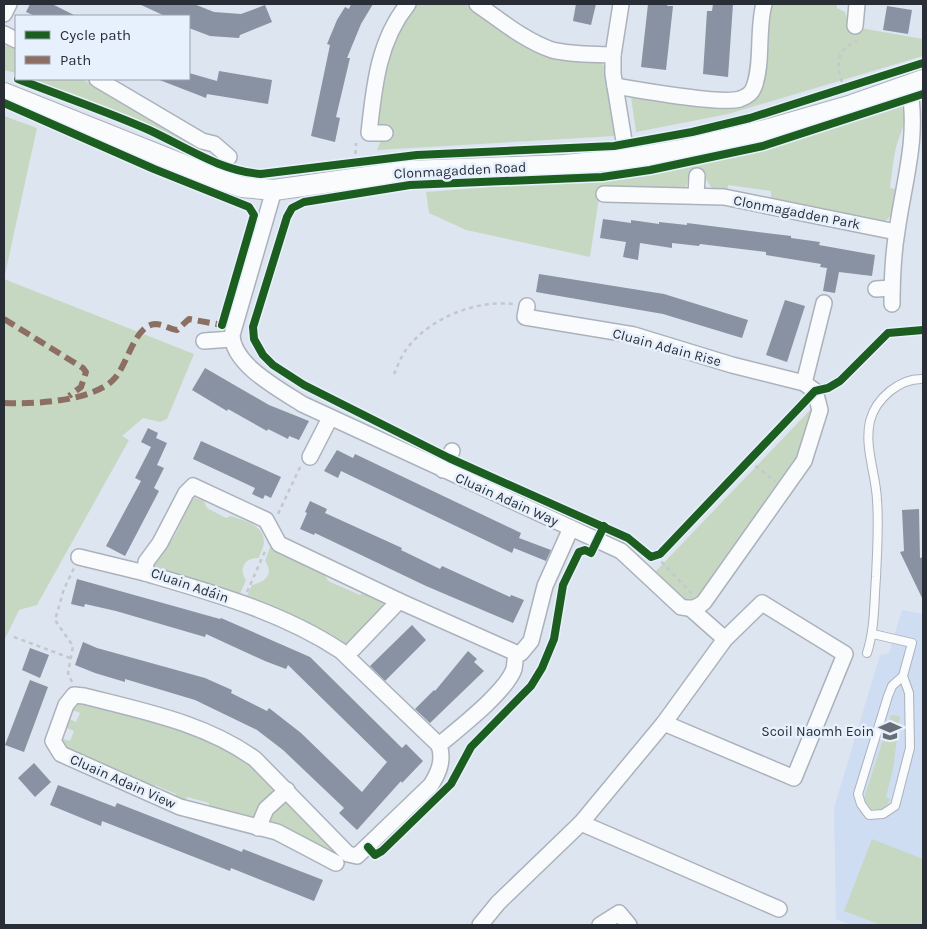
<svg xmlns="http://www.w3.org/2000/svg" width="927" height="929" font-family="Karla,sans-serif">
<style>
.built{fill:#cfddf2}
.green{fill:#c6d8c2}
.building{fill:#8892a2}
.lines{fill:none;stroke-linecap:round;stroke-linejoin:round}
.lane-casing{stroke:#acb2bb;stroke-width:10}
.street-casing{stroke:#acb2bb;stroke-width:18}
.secondary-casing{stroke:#acb2bb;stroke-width:22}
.path{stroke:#c4c7cb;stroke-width:2.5;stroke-dasharray:4 4;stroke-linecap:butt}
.lane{stroke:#fafbfd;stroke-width:8}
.street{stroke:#fafbfd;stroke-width:15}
.secondary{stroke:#fafbfd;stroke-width:20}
.quiet{stroke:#8d6e63;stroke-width:6;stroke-dasharray:12 6;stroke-linecap:butt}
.cycleway-casing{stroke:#e7f0fd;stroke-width:11}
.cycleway{stroke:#1b5e20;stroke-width:8}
.labels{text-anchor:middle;stroke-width:5;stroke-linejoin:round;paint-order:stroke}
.street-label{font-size:14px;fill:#292e36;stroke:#e7f0fd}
.poi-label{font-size:14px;fill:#292e36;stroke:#e7f0fd;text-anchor:end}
</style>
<rect width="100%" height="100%" fill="#dde5f1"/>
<!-- built -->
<polygon class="built" points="902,610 923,614 923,925 851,925 836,919 834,808 880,655 889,653"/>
<!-- green -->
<g class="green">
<path d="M 417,4 L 465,4 L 531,50 L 557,59 L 599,61 L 607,69 L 615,136 L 377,150 L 385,130 L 377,122 C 379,85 389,31 417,4 Z"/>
<polygon points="770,4 837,4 837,8 845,12 849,26 923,39 923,56 728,114 636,132 631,97 639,95 754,98"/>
<polygon points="4,45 16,49 16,73 4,70"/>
<polygon points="31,79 81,79 131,105 201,151 164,132"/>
<path d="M 901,105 C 908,121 902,129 897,144 C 893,158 892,174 890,188 L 899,190 C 895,204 895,221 878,223 L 771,199 L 771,191 L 728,185 L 727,193 C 713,192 711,188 705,177 L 688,179 L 686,187 L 680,189 L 600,191 L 590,257 L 466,230 L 429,213 L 426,192 L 601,179 L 649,173 L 780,144 Z"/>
<polygon points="4,116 37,128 4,279 194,354 167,419 160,422 143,418 122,436 129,440 37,605 19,610 4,641"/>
<polygon points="813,407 796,466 699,601 685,604 655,572"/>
<path d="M 193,497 L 204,501 L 207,508 L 226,518 L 231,516 C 245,521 264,525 264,542 C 264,547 260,553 259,558 C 245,557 238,569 246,580 L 240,594 L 153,567 L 153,560 L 168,540 L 172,540 L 174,537 L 189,506 L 187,501 Z"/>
<path d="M 270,547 L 324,573 L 328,581 L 360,595 L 363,593 L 382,601 L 383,607 L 346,644 L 331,634 L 247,596 L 252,585 C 266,582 274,573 265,561 Z"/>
<polygon points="83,701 186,730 244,757 275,787 275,793 255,818 250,820 208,809 209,803 187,797 185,803 174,799 176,794 155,785 153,789 64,749 60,738 70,741 74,731 64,727 67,718 76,722 80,713 70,709 75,704"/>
<polygon points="891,715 900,716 893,769 886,797 890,799 887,805 879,811 871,809 864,798"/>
<polygon points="284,801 293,804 343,859 271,825 268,818"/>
<polygon points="872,839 923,859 923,925 881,925 844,911"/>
</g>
<!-- building -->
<g class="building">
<polygon points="30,4 52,4 76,16 35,16 26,12"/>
<polygon points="139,4 194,4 214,12 241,14 265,5 272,22 240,35 239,38 210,36 189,28 189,16 165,16"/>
<polygon points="351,4 373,4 361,24 347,58 350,58 336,117 340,118 335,142 311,136 330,45 327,44 337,20 345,7 349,9"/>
<polygon points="576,4 596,4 591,25 573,21"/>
<polygon points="648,4 668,4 667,6 673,6 666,70 641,67"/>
<polygon points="713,4 733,4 728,77 703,74 707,11 712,11"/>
<polygon points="887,6 912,10 908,34 883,30"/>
<polygon points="219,71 272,80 268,104 207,94 206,98 157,79 189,79 189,73 217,81"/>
<polygon points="603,219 631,223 631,220 659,224 659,222 687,225 687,223 791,236 791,238 820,242 819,245 875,255 872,276 839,272 835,293 823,291 827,268 820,267 821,264 766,255 766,252 700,244 699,246 672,243 672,248 640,243 638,260 623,257 626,242 600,238"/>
<polygon points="539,274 664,294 748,320 742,338 663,314 536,292"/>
<polygon points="785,300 805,306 787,362 766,355"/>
<polygon points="205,368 269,405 309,421 299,440 289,436 288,439 268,429 267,431 228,409 227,411 192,390"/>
<polygon points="148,428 158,433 156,438 167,443 157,465 164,468 154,488 159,491 125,556 106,546 141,481 135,478 151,447 141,442"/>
<polygon points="201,441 281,477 271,498 265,495 263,499 252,494 255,488 193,459"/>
<polygon points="337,450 353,458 355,454 521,533 519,538 551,550 546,561 514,548 512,553 341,471 338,478 324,471"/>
<polygon points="310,501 327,509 325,513 402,548 401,550 440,569 442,566 510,597 511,595 524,600 513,623 426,586 315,533 314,535 300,529 307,513 305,512"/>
<polygon points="919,509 920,558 923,557 923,600 900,552 904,551 902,510"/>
<polygon points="77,579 220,619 221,618 310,657 402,748 406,744 423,761 402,783 401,781 357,830 339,813 344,808 283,750 257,730 195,700 125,679 125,682 95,673 75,665 83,642 97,648 205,678 232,690 231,693 267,711 269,708 301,733 362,792 387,762 288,665 286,669 265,661 206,634 205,637 116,611 85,604 84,607 71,604"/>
<polygon points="412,625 426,640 385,681 370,666"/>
<polygon points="30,648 49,655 40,678 22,670"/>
<polygon points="468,651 477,659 474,662 484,671 430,723 415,709 434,690 435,691"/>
<polygon points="30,680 48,687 24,752 5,745"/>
<polygon points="34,763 51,782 35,797 18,778"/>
<polygon points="58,785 115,807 117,803 242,852 243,849 323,880 314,901 231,868 230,871 102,821 101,826 50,805"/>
</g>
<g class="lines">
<defs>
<g id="lane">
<polyline points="873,634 912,643 903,676 909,693 910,748 895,806 883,814 869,815 861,804 858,794 888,696 892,686 903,676"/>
<path d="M 867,653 C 875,628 874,603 876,577 C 877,552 879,526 877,500 C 876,474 864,447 870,421 C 876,398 900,378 923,379"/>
</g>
<g id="street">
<path d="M 477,4 C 500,20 525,41 552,50 C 572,55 593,54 613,55"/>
<polyline points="621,4 613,55 613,74 627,159"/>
<polyline points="4,14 9,4"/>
<polyline points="855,26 857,4"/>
<polyline points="4,34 16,40"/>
<polyline points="97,79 202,141 214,144 229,157"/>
<path d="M 615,86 C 640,90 720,105 740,99 C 746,97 752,93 754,87 C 763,63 757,30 764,4"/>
<path d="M 385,133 L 369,133 C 374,87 378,41 408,4"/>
<path d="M 274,190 L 232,335 C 233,365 279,389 302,404 L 621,551 L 681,607 C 691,609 696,609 704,602 L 804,461 L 820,410 L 815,391 L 804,383 L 732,365 L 634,335 L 525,317 L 527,306"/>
<polyline points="604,194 724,197 896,232"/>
<polyline points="696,196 697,176"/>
<polyline points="876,289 892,288"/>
<path d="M 892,304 C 892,280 893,255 897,231 C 904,180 919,138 909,85"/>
<polyline points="204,341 232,339"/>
<polyline points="804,383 824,303"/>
<polyline points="310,457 330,418"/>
<polyline points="443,470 452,451"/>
<polyline points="79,557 145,573"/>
<polyline points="399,601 516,653"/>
<polyline points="691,609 725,639 762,603 845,654 794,778 664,723 725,639"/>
<path d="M 353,649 L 399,601 L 279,544 L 266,520 L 193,486 L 186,493 L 160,543 L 146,562 L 145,573 C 213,593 282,612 341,651 L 439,745"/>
<polyline points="664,723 581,823 779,909"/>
<polyline points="258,828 266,809 287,790"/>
<path d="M 336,863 L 277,832 L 180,807 L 61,754 L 53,741 L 66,705 L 74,695 L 84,696 C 143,711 205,723 255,759 L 348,854 L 357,856 L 431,785 C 439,772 444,760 439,745 C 458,729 506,692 514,669 C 515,664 515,658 516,653 L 521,653 L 531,641 L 545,586 L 571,528"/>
<polyline points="480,925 498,903 581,823"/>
<polyline points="600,925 619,913 629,925"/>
</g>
<polyline id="secondary" points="4,93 219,179 242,187 274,190 409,171 564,165 627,159 686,149 765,130 852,105 923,80"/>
</defs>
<!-- lane casing -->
<use href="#lane" class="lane-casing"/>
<!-- street casing -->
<use href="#street" class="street-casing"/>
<!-- secondary casing -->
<use href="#secondary" class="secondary-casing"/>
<!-- path -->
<g class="path">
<path d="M 844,90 C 838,67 832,52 857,41"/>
<polyline points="355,162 356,143"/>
<path d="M 394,374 C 398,365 402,354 408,347 C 432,317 476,300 514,304"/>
<polyline points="749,461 775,481"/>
<polyline points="278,514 301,465"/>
<polyline points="656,556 693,595"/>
<polyline points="247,592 266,549"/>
<polyline points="14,637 70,658"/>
<polyline points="72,682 68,673 73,646 55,620 64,589 74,568"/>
</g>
<!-- lane -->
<use href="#lane" class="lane"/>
<!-- street -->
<use href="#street" class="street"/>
<!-- secondary -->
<use href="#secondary" class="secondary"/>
<!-- quiet -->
<g class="quiet">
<polyline points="4,319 83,368 86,372 81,387 69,396"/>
<path d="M 4,403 C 34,404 88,402 112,381 C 128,367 133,326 155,324 C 163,324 169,329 177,330 L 189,319 L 222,325"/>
</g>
<defs>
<g id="cycleway">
<path d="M 18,79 C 61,96 106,111 149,130 C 186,147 220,171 261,174 L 417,155 L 614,146 L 692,132 L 750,118 L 923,63"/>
<polyline points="923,94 763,146 650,170 602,177 410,185 304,202 292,208 287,217 253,327 254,339 263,355 273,365 304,385 449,458 628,538 651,557 660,554 815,391 828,388 840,381 888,333 923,330"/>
<polyline points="4,103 154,169 249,207 254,215 222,325"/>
<polyline points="368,847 375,855 382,851 451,784 471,747 531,686 542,668 554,639 563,585 579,552 585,550 591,553 604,526"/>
</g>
</defs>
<!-- cycleway casing -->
<use href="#cycleway" class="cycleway-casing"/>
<!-- cycleway -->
<use href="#cycleway" class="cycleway"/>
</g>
<!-- icons -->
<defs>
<symbol id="school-bare" viewBox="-9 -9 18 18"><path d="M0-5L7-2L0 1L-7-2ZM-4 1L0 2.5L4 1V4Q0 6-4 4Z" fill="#686e77" stroke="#e7f0fd" stroke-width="2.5" paint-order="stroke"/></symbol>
</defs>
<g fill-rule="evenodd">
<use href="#school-bare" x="874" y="715" width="32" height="32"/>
</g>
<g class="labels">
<!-- street labels -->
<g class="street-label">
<text transform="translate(460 170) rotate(-3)" y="5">Clonmagadden Road</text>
<text transform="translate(797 212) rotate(11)" y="5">Clonmagadden Park</text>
<text transform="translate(667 347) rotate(15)" y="5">Cluain Adain Rise</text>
<text transform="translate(507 499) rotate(24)" y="5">Cluain Adain Way</text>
<text transform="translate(190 585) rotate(19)" y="5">Cluain Adáin</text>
<text transform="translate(123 781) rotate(24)" y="5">Cluain Adain View</text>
</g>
<!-- poi labels -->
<g class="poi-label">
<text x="874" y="736">Scoil Naomh Eoin</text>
</g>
</g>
<!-- border -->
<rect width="927" height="929" fill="none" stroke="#292e36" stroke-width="10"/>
<!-- legend -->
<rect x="15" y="15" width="175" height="65" fill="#e7f0fd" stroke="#9ba2ad"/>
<rect x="25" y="31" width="25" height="8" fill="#1b5e20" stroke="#9ba2ad"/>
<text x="60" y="40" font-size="15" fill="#292e36">Cycle path</text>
<rect x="25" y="56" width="25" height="8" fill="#8d6e63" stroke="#9ba2ad"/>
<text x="60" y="65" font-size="15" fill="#292e36">Path</text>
</svg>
